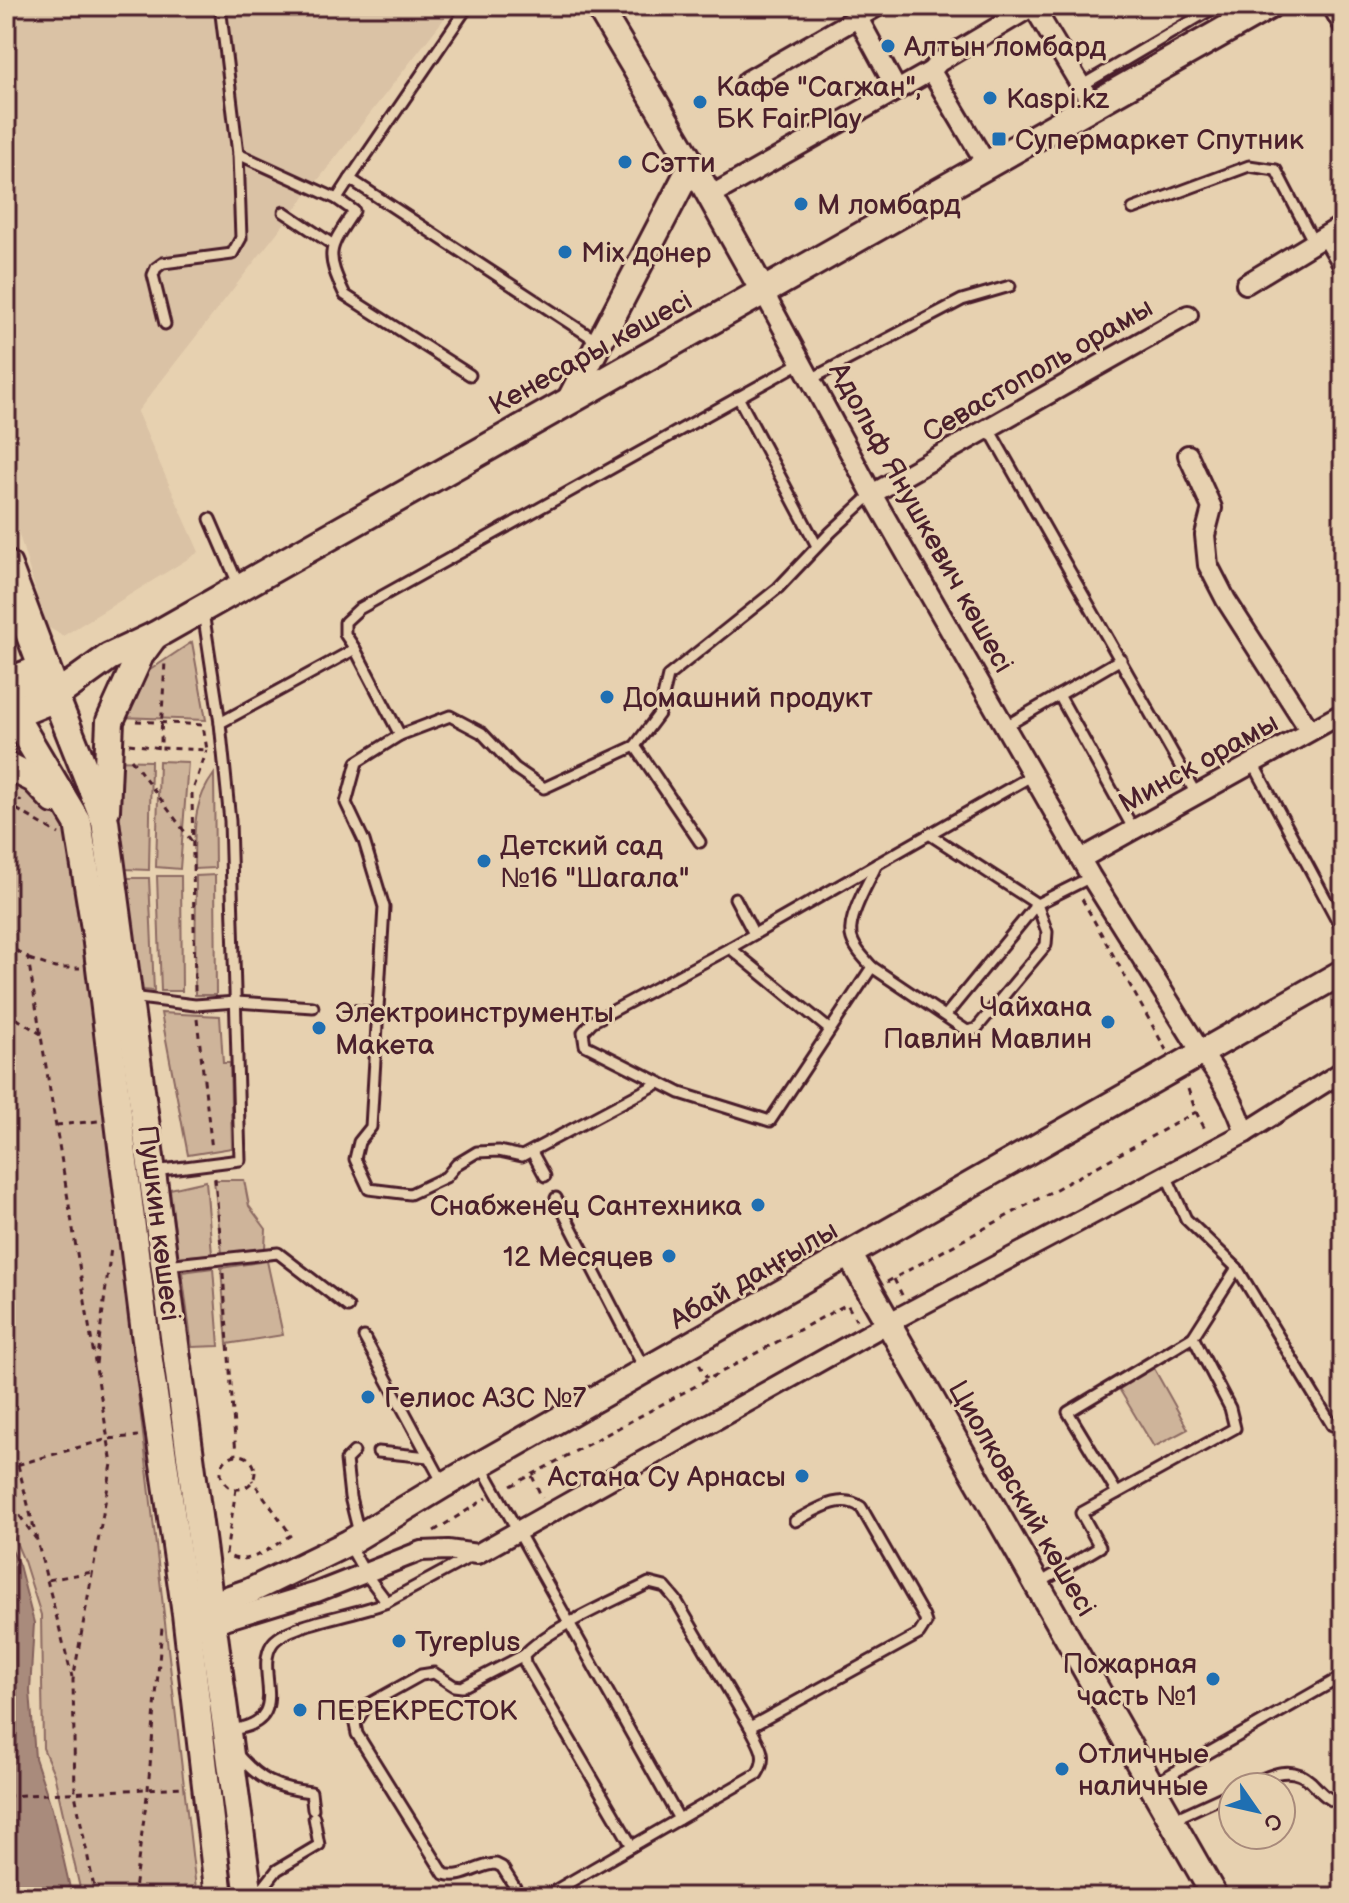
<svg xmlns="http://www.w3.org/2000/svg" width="1349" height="1903" font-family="'Balsamiq Sans',sans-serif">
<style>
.built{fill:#dac2a5}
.green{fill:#ceb49a;stroke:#8c6a62;stroke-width:2}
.water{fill:#a98b7b;stroke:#83605b;stroke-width:2}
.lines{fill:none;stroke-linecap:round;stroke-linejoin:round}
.service-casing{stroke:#4a1f2b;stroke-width:15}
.minor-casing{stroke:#4a1f2b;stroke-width:24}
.tertiary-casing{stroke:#4a1f2b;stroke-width:30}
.secondary-casing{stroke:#4a1f2b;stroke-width:32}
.primary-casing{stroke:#4a1f2b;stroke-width:36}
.path{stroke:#4a1f2b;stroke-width:3;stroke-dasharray:6 6;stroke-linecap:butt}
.service{stroke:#e7d1b0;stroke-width:9}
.minor{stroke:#e7d1b0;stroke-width:18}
.tertiary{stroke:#e7d1b0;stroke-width:24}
.secondary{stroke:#e7d1b0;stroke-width:26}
.primary{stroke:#e7d1b0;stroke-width:30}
.poi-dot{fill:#1f6fb2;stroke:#e7d1b0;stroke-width:3}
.labels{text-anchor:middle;stroke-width:6;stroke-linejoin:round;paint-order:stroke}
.poi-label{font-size:28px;fill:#4a1f2b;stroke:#e7d1b0;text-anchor:start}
.street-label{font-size:28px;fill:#4a1f2b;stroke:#e7d1b0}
</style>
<rect width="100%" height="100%" fill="#e7d1b0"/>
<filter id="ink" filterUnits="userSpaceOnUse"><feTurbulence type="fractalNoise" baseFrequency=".0125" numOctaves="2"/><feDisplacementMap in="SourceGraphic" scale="16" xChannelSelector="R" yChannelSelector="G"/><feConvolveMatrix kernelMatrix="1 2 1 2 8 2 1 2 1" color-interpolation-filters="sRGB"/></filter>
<g filter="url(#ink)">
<!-- built -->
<polygon class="built" points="6,6 454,6 137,412 199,552 63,636 46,626 6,490"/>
<!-- green -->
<g class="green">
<polygon points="192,642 206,720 119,717 130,689 150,670"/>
<polygon points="111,760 151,761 149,870 124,869"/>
<polygon points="159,761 188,762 180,869 156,867"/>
<path d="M 214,774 L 215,868 L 194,869 C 195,832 191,805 214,774 Z"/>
<polygon points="6,777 26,781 72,826 197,1897 82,1897 54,1774 43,1748 41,1615 24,1561 6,1519"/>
<polygon points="215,875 216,995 195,995 196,876"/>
<polygon points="157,876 181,876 182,991 161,991"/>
<polygon points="126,878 149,878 154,991 142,990"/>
<polygon points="161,1013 220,1016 223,1063 230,1063 232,1148 188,1155"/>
<polygon points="214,1180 244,1180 249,1206 266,1229 265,1248 222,1253"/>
<polygon points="206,1181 212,1254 178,1257 170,1189"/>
<polygon points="267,1261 283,1335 227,1344 221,1268"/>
<polygon points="213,1268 219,1346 192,1347 182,1272"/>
<polygon points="1151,1363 1188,1429 1154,1447 1115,1382"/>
</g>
<!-- water -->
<polygon class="water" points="6,1538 19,1565 34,1623 30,1691 35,1758 52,1809 72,1897 6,1897"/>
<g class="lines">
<defs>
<g id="service">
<polyline points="220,6 238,154"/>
<polyline points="468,6 350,179 597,341"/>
<polyline points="1081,86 1217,6"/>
<path d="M 350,179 L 337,199 L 354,211 C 329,249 324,251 345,295 L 470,375"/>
<polyline points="1133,209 1249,166 1276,170 1314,243"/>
<polyline points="284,212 332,244"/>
<polyline points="1323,239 1343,273"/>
<polyline points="165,324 153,275 156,268 163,263 232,254 241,238 238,154 337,199"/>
<polyline points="811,379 962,300 1010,286"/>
<polyline points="738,397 817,546"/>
<polyline points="989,429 1196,794"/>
<polyline points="210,519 239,586"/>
<polyline points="355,649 345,634 345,622 359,609 802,362"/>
<polyline points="1059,695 1134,830"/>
<polyline points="220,723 355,649 400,735"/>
<polyline points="1006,726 1121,659"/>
<polyline points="635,746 700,842"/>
<polyline points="1253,763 1343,931"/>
<polyline points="1033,775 730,948 592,1022 583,1032 585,1045 680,1093 770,1121 872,967 967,1031 976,1029 1046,945 1047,932 1037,904 1091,877"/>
<polyline points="929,834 1037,904 946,1015"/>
<polyline points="735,898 754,934"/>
<polyline points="730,948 830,1030"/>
<path d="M 872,967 C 864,958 853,947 851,935 C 848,916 869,882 877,864"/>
<polyline points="131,997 195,1005 236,1002 313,1007"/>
<polyline points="349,1010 379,1014"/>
<polyline points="1333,1077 1343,1096"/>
<polyline points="659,1083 522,1156 499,1151 477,1152 457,1164 446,1177 410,1194 369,1189 355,1159 359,1142 371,1127 384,907 364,841 346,803 357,762 400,735 450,716 482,733 515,768 544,788 635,746 659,714 668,676 778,588 831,532 872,494"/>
<polyline points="532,1152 545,1176"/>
<polyline points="154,1171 240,1160 230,821 220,723 203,612"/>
<polyline points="1166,1175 1186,1219 1237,1268 1332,1425"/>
<polyline points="556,1198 645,1370"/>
<polyline points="166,1265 278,1253 348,1307"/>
<polyline points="364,1337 444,1485"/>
<polyline points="354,1452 346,1460 350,1497 359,1533"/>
<polyline points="378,1452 429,1457"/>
<polyline points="482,1467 679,1819"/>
<polyline points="1117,1493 1068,1412 1193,1337 1237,1268"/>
<polyline points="1038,1584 1100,1547 1081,1513 1235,1428 1230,1408 1193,1337"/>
<polyline points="387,1602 472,1556"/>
<path d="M 230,1730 C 296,1722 253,1673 272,1644 C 286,1623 361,1614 387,1602 L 365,1573 L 348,1543"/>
<path d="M 236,1753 C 260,1781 276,1788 311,1792 L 313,1809"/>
<polyline points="1152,1785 1343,1676"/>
<path d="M 1244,1787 C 1266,1777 1290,1762 1311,1782 C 1319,1790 1326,1799 1337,1802 L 1343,1798"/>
<polyline points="1174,1819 1233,1792"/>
<path d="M 632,1846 L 525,1663 L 524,1655 C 547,1629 616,1600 649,1583 L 665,1587 L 676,1600 L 750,1727 L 919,1634 L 926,1623 L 924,1617 L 861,1507 C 840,1492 815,1511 795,1521"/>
<polyline points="256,1897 277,1870 319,1845 314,1817"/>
<path d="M 521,1897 L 502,1867 L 496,1864 C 478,1864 463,1880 444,1874 L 357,1734 L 355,1724 L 367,1705 L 421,1675 L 434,1673 L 454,1686 L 462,1687 L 524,1655"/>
<path d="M 544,1897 L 757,1774 C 769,1756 759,1745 750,1727"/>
</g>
<g id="minor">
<polyline points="1332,6 1343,25"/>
<polyline points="605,18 625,6"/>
<polyline points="858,18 897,90"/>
<polyline points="747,81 878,6"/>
<polyline points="987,165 931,71 939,62 1033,6 1093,106"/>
<polyline points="710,196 931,71"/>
<polyline points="1246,284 1343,225"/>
<path d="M 763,291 L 872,494 L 1091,877 L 1201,1052 C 1220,1077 1236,1103 1245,1133"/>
<polyline points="1188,455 1212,508 1205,535 1208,565 1226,600 1310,731"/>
<polyline points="872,494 1188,315"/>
<polyline points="1081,859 1343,713"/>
<polyline points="205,1626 317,1592 421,1551 448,1550 477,1554 890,1322 1245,1133 1343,1071"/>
</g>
<g id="tertiary">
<polyline points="598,6 692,164 763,291"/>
<polyline points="570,399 692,164"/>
<polyline points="849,1254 1215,1897"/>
<polyline points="192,1611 250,1591 348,1543 444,1485 1343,972"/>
</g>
<g id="secondary">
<polyline points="13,714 78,823 96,935 145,1333 186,1614 219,1897"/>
<polyline points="6,765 34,779 54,800"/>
<polyline points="106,810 110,721 140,655 154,636"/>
<polyline points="249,1897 105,821 55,696 109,657 154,636 1268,6"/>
</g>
<g id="primary">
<polyline points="6,566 55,696 6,716"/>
<polyline points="6,684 44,670"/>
</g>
</defs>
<!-- service casing -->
<use href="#service" class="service-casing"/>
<!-- minor casing -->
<use href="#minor" class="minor-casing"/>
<!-- tertiary casing -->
<use href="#tertiary" class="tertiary-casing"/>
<!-- secondary casing -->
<use href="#secondary" class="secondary-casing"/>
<!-- primary casing -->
<use href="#primary" class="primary-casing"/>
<!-- path -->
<g class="path">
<path d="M 136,721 L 203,725 L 207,750 L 161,748 C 161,718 164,688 165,659"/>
<polyline points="129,744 161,748"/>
<polyline points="131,759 193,843"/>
<polyline points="6,803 59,834"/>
<polyline points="6,821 21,799"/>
<polyline points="1082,899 1166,1050"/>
<polyline points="6,944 28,958 112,1464 73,1680 75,1794 96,1897"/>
<polyline points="29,959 55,968 80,968"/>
<polyline points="195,991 192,793 207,750"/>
<polyline points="6,1012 41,1034"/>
<polyline points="197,1019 212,1150"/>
<polyline points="1188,1089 1196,1112 1207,1133"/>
<polyline points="56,1125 99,1121"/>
<polyline points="215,1178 221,1246"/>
<polyline points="223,1273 236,1455"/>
<polyline points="894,1279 903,1297"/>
<polyline points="887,1282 1196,1112"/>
<polyline points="96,1364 111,1248"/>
<polyline points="699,1364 707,1378"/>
<circle cx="238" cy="1472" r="17"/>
<polyline points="18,1465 47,1580 92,1572"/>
<polyline points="6,1468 108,1439 138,1436"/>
<polyline points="532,1476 542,1498"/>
<polyline points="511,1486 847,1304 856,1320"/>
<path d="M 236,1489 L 226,1554 C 247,1569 271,1547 291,1535 L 252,1480"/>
<polyline points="6,1496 36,1539"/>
<polyline points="434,1531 487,1498"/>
<polyline points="47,1580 72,1677"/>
<polyline points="6,1796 186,1787"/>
<polyline points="133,1897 148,1789 162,1627"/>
</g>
<!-- service -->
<use href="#service" class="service"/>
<!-- minor -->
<use href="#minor" class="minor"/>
<!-- tertiary -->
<use href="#tertiary" class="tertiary"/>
<!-- secondary -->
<use href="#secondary" class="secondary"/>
<!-- primary -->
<use href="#primary" class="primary"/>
</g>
</g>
<!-- markers -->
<g class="poi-dot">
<circle cx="888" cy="46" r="8"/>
<circle cx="990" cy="98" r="8"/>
<circle cx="700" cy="102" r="8"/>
<rect x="991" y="131" width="16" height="16" rx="4"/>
<circle cx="625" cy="162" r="8"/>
<circle cx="801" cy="204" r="8"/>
<circle cx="565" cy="252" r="8"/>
<circle cx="607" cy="697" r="8"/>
<circle cx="484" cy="861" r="8"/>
<circle cx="1108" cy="1022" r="8"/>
<circle cx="319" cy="1028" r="8"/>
<circle cx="758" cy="1205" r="8"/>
<circle cx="669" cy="1256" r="8"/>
<circle cx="368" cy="1397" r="8"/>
<circle cx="802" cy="1476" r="8"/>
<circle cx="399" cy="1641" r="8"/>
<circle cx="1213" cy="1679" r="8"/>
<circle cx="300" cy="1710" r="8"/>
<circle cx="1062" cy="1769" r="8"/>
</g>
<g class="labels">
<!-- poi labels -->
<g class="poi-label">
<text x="904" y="56">Алтын ломбард</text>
<text x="716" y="96">Кафе "Сагжан",<tspan x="716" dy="32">БК FairPlay</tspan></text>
<text x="1006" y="108">Kaspi.kz</text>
<text x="1015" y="149">Супермаркет Спутник</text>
<text x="641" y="172">Сэтти</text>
<text x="817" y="214">М ломбард</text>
<text x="581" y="262">Mix донер</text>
<text x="623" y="707">Домашний продукт</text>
<text x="500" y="855">Детский сад<tspan x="500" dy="32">№16 "Шагала"</tspan></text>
<text x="1092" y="1016" text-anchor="end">Чайхана<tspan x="1092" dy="32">Павлин Мавлин</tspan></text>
<text x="335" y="1022">Электроинструменты<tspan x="335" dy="32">Макета</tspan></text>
<text x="742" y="1215" text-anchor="end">Снабженец Сантехника</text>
<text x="653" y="1266" text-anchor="end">12 Месяцев</text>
<text x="384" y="1407">Гелиос АЗС №7</text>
<text x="786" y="1486" text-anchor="end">Астана Су Арнасы</text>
<text x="415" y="1651">Tyreplus</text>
<text x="1197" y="1673" text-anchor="end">Пожарная<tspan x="1197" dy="32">часть №1</tspan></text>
<text x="316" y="1720">ПЕРЕКРЕСТОК</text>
<text x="1078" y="1763">Отличные<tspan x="1078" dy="32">наличные</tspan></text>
</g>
<!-- street labels -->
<g class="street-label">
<text transform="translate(590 352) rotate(-29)" y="10">Кенесары көшесі</text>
<text transform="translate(1037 369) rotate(-30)" y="10">Севастополь орамы</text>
<text transform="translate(922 517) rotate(61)" y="10">Адольф Янушкевич көшесі</text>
<text transform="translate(1198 762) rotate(-29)" y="10">Минск орамы</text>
<text transform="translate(160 1223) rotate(83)" y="10">Пушкин көшесі</text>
<text transform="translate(753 1274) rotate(-30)" y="10">Абай даңғылы</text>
<text transform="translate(1023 1498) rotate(60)" y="10">Циолковский көшесі</text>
</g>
</g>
<!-- margin -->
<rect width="1349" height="1903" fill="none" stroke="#e7d1b0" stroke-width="32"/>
<rect x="16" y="16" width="1317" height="1871" fill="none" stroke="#4a1f2b" stroke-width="3" filter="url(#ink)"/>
<!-- north arrow -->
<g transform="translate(1257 1811) rotate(124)"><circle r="38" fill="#e7d1b0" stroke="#a88a7b" stroke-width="2"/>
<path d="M0-6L14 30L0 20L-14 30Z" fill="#1f6fb2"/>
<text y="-12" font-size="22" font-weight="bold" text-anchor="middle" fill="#4a1f2b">С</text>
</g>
</svg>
